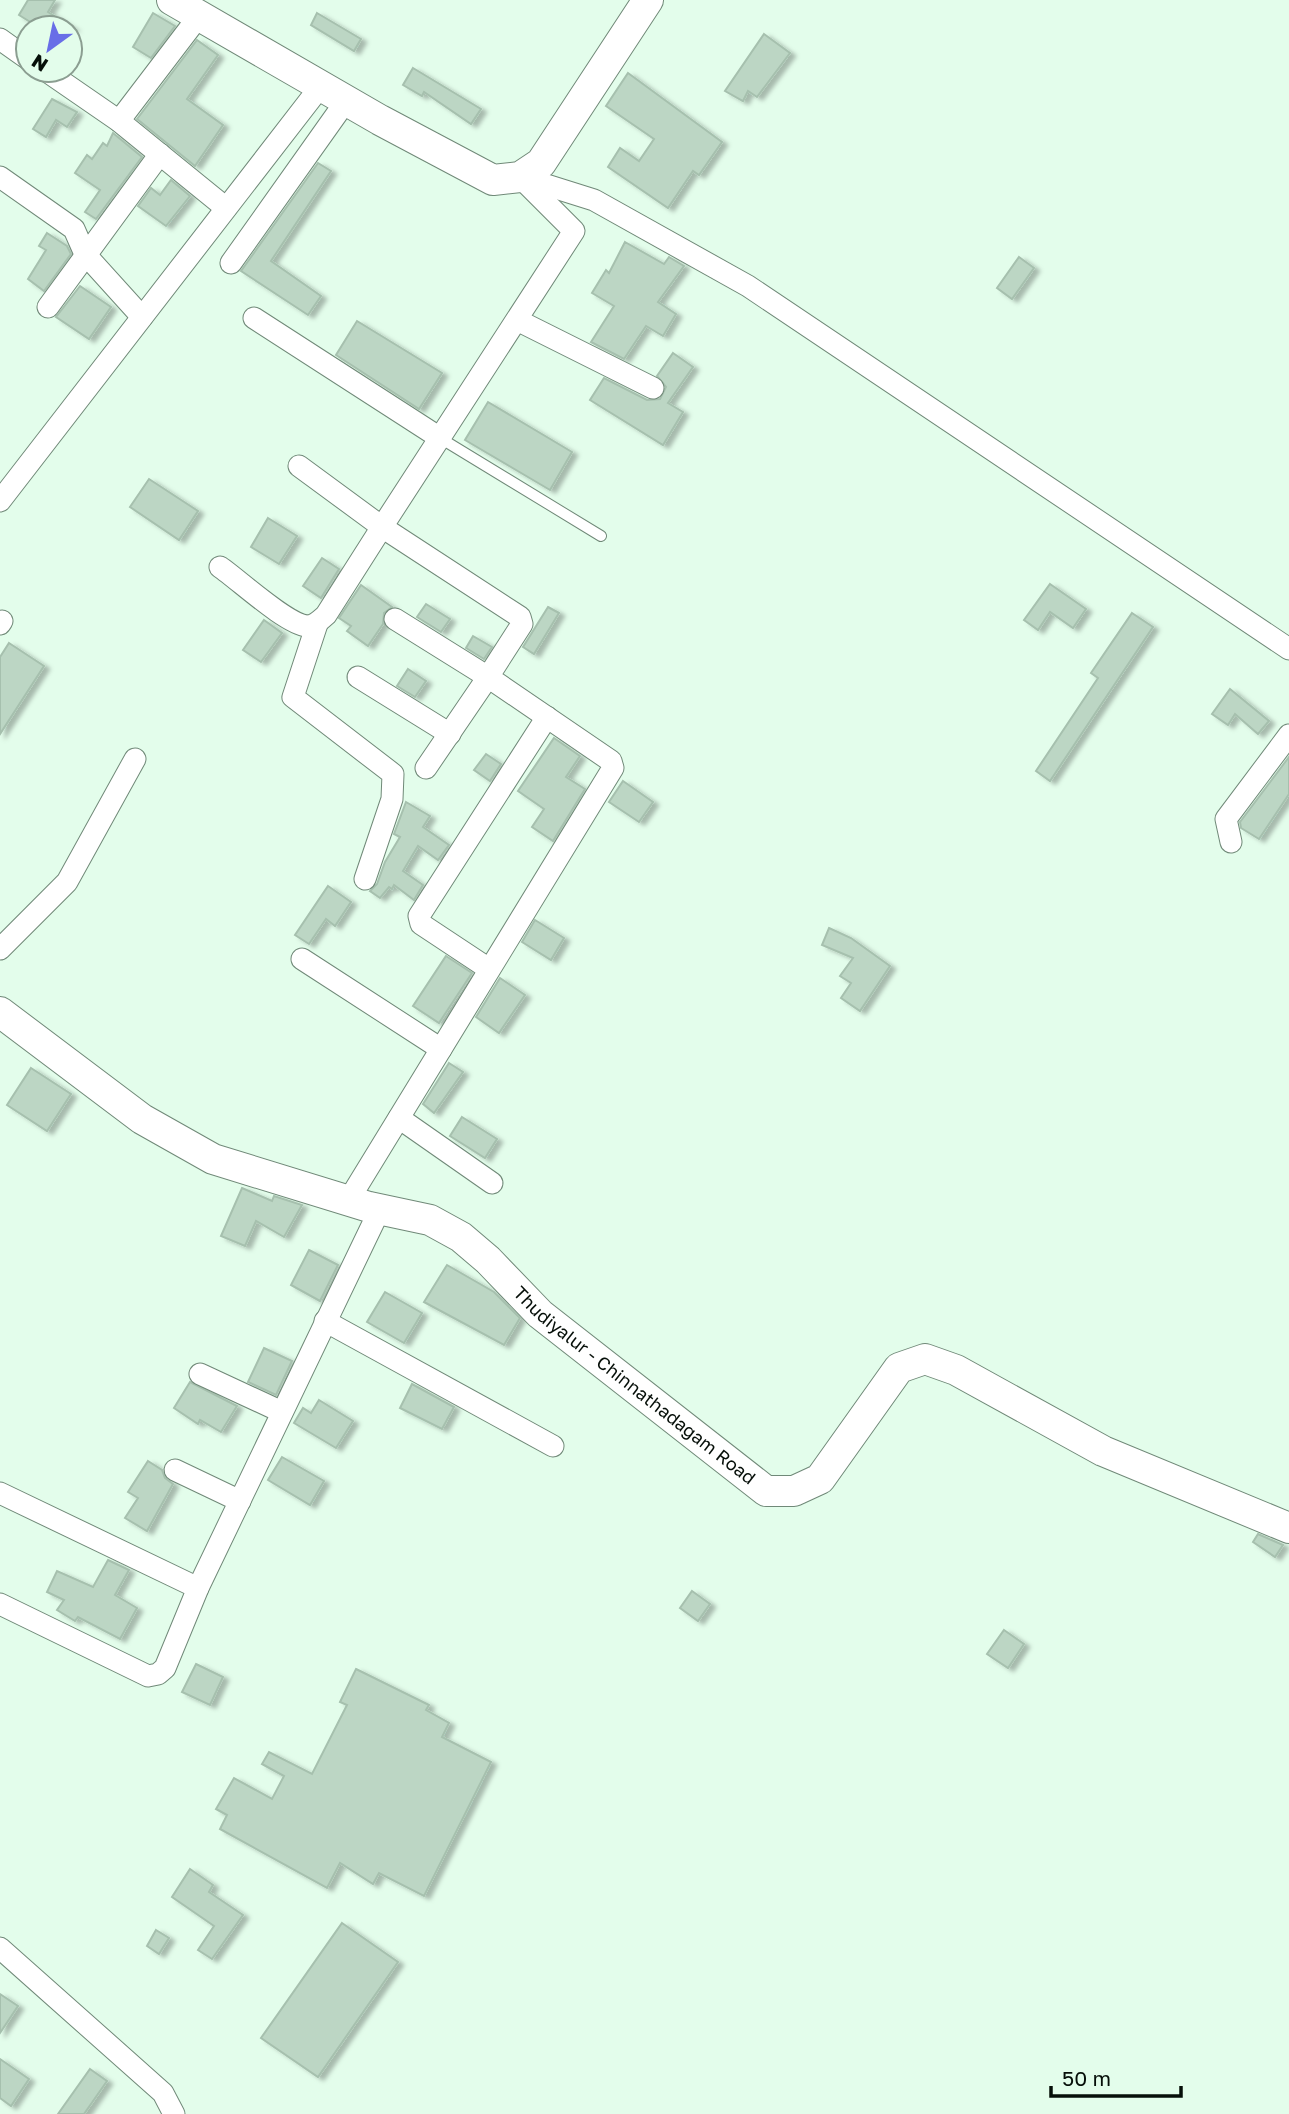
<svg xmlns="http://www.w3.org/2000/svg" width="1289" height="2114" font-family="'Golos Text',sans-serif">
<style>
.building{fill:#bcd6c4;stroke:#a6c0ae;stroke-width:2;filter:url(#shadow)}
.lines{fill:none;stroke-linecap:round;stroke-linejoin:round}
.lane-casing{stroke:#708978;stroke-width:12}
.street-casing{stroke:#708978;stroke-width:23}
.secondary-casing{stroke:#708978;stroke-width:32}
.lane{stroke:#fff;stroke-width:10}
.street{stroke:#fff;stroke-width:21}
.secondary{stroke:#fff;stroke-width:30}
.labels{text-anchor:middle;stroke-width:5;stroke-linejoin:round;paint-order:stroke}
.street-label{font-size:18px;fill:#060f09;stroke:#e3fdeb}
</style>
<defs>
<filter id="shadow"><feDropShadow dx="5.5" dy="3" stdDeviation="2" flood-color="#0004"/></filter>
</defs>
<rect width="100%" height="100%" fill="#e3fdeb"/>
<!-- building -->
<g class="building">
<polygon points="28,0 55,0 48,12 73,28 40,28 19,15"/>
<polygon points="153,13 175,26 151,58 133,47"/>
<polygon points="317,13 361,39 354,51 311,25"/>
<polygon points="764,34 790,53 757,97 748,91 743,101 725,91"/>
<polygon points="197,40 218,55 187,99 223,125 195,166 137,119"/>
<polygon points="413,68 481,109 471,124 424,92 422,96 403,85"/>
<polygon points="628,73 722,142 699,175 693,171 668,208 608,167 620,148 639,161 654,139 606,106"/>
<polygon points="52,99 77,112 67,127 56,120 46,137 33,129"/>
<polygon points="113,133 142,157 96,219 85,212 100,190 75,173 87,155 92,159 103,143 107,146"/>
<polygon points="318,163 331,171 271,261 321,296 308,315 241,271"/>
<polygon points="171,180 190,196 166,226 138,206 151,188 160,195"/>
<polygon points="47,233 67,246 71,254 44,291 28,279 46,250 39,246"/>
<polygon points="625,242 664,264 669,257 684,266 658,302 676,314 663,336 646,326 624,359 591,342 614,306 592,293 606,270 609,273"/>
<polygon points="1019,257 1034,268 1012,299 997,288"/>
<polygon points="80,286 111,307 89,339 56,317"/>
<polygon points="357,321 442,373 419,409 336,355"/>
<polygon points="673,353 693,367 668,403 683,412 663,445 590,400 604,378 647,400 660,399 666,387 657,376"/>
<polygon points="488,402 572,452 550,490 465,440"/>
<polygon points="149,479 198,511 179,540 130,507"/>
<polygon points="268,518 297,536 279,564 251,547"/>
<polygon points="322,558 339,569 321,598 303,586"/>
<polygon points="1050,584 1086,609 1073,628 1050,612 1038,630 1024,620"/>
<polygon points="361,585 392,607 384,613 383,624 368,646 347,631 351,626 339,618"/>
<polygon points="426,604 450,619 441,632 417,617"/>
<polygon points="548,607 559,613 534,654 523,647"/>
<polygon points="1132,613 1153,627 1050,781 1036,771 1098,678 1091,673"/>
<polygon points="264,620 282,633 261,662 243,650"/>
<polygon points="473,636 492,647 484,659 466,648"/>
<polygon points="9,643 44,666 0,734 0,657"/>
<polygon points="408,669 426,681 415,697 397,686"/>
<polygon points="1230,689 1269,721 1258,734 1235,714 1228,725 1212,714"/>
<polygon points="554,738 580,756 566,777 585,789 553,841 532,827 544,809 518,791"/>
<polygon points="486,754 501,764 490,781 474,770"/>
<polygon points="1289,757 1289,794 1259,839 1241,828 1240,822"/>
<polygon points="623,781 653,802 639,822 609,802"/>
<polygon points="406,802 430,816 423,827 449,845 438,860 418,846 403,871 423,885 414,900 394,885 392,889 389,887 380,898 370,891 377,884 385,862 400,837 394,834"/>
<polygon points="328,886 351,902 335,926 326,919 309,944 295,935"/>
<polygon points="535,920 564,938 551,960 522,942"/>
<polygon points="829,928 851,938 890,966 860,1011 841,998 851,983 840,976 853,958 822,945"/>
<polygon points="446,956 472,973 439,1023 413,1006"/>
<polygon points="500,978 525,995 499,1033 476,1017"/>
<polygon points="449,1063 463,1072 434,1113 423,1104"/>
<polygon points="31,1068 71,1094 47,1131 7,1105"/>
<polygon points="462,1117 497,1139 485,1158 450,1136"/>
<polygon points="242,1188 272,1201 274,1196 302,1205 284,1237 256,1221 245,1246 221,1236"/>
<polygon points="309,1250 338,1265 320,1301 291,1285"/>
<polygon points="447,1265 494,1292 520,1318 504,1345 424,1302"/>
<polygon points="385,1292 422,1313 404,1343 367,1322"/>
<polygon points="264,1348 292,1361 276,1395 248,1382"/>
<polygon points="190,1382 237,1406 221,1432 200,1420 198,1424 174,1408"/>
<polygon points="412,1384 454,1407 442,1429 400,1408"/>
<polygon points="319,1400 353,1421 336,1448 294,1423 303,1408 311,1413"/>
<polygon points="282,1457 324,1481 310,1505 268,1480"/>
<polygon points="148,1461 162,1470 165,1478 173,1484 147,1531 125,1518 138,1498 128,1492"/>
<polygon points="1258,1534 1283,1545 1275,1557 1253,1542"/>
<polygon points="108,1560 129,1570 115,1595 137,1608 120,1639 78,1617 75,1621 57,1610 64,1600 47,1592 57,1571 93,1587"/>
<polygon points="692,1591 710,1604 698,1621 680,1608"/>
<polygon points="1004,1630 1024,1644 1008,1668 987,1654"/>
<polygon points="196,1664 223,1677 210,1705 182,1692"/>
<polygon points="356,1669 429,1705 426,1710 449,1723 442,1737 491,1762 424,1896 379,1873 373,1884 340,1863 327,1888 220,1829 227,1815 216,1809 234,1778 272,1799 284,1776 262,1764 269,1752 312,1774 347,1705 340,1702"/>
<polygon points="190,1869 213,1885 209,1892 243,1915 212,1959 198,1950 214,1926 172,1897"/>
<polygon points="342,1923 398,1962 318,2077 261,2038"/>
<polygon points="156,1930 169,1938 159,1954 147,1946"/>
<polygon points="0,1994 18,2006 0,2033"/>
<polygon points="0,2059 29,2079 11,2106 0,2098"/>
<polygon points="90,2069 107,2081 84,2114 58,2114"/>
</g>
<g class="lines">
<defs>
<polyline id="lane" points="440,438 601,536"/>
<g id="street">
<polyline points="0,39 28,59"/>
<polyline points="45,70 119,121 226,208"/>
<polyline points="119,121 199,16"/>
<polyline points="0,177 74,229 85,254 142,317"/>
<polyline points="524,178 594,200 748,286 1289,649"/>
<polyline points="231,263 346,101"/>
<polyline points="48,307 160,154"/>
<polyline points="254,318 440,438"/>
<polyline points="517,320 653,388"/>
<polyline points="0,501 320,87"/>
<path d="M 220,567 C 239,580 286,624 307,626 C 315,626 320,620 326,615 L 382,527 L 299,466"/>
<polyline points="395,619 488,677 426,768"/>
<polyline points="0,624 2,621"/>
<polyline points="317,624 293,697 393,774 392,799 365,879"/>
<polyline points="358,677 450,734"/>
<polyline points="1231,842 1226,819 1289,735"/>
<polyline points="0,949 67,882 135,759"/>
<polyline points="302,959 441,1049"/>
<polyline points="489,969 421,924 419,916 547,717"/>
<polyline points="399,1118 492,1183"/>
<polyline points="348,1201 613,768 611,761 488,677 522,624 520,617 382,527 574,231 520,177"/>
<polyline points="325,1321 553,1446"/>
<polyline points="200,1374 282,1412"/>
<polyline points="175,1470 240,1501"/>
<polyline points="0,1493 198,1588"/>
<polyline points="0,1604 148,1676 158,1674 165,1668 198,1588 380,1209"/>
<polyline points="0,1948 163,2093 174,2114"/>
</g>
<g id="secondary">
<polyline points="172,0 380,120 493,180 520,177 541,163 648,0"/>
<path id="s1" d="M 0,1012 L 142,1119 L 213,1159 L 369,1207 L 430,1220 L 461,1237 L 488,1260 L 540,1314 L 766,1491 L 794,1491 L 820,1479 L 899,1368 L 925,1359 L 956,1370 L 1103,1451 L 1289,1528"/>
</g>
</defs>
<!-- lane casing -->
<use href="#lane" class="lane-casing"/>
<!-- street casing -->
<use href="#street" class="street-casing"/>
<!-- secondary casing -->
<use href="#secondary" class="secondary-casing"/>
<!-- lane -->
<use href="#lane" class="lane"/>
<!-- street -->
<use href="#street" class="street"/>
<!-- secondary -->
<use href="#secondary" class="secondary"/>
</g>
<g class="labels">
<!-- street labels -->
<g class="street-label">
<text dy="6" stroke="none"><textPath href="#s1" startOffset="749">Thudiyalur - Chinnathadagam Road</textPath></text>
</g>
</g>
<!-- north arrow -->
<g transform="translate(49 49) rotate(213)"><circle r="33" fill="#e3fdeb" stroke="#8b9e91" stroke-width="2"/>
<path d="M0-5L12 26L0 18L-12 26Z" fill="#686ee7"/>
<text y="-10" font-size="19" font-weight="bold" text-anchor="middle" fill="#060f09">N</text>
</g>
<!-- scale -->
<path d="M1051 2086v10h130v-10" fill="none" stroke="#060f09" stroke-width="3.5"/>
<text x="1062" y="2086" font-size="21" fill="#060f09" stroke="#e3fdeb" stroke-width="5" paint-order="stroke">50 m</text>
</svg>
